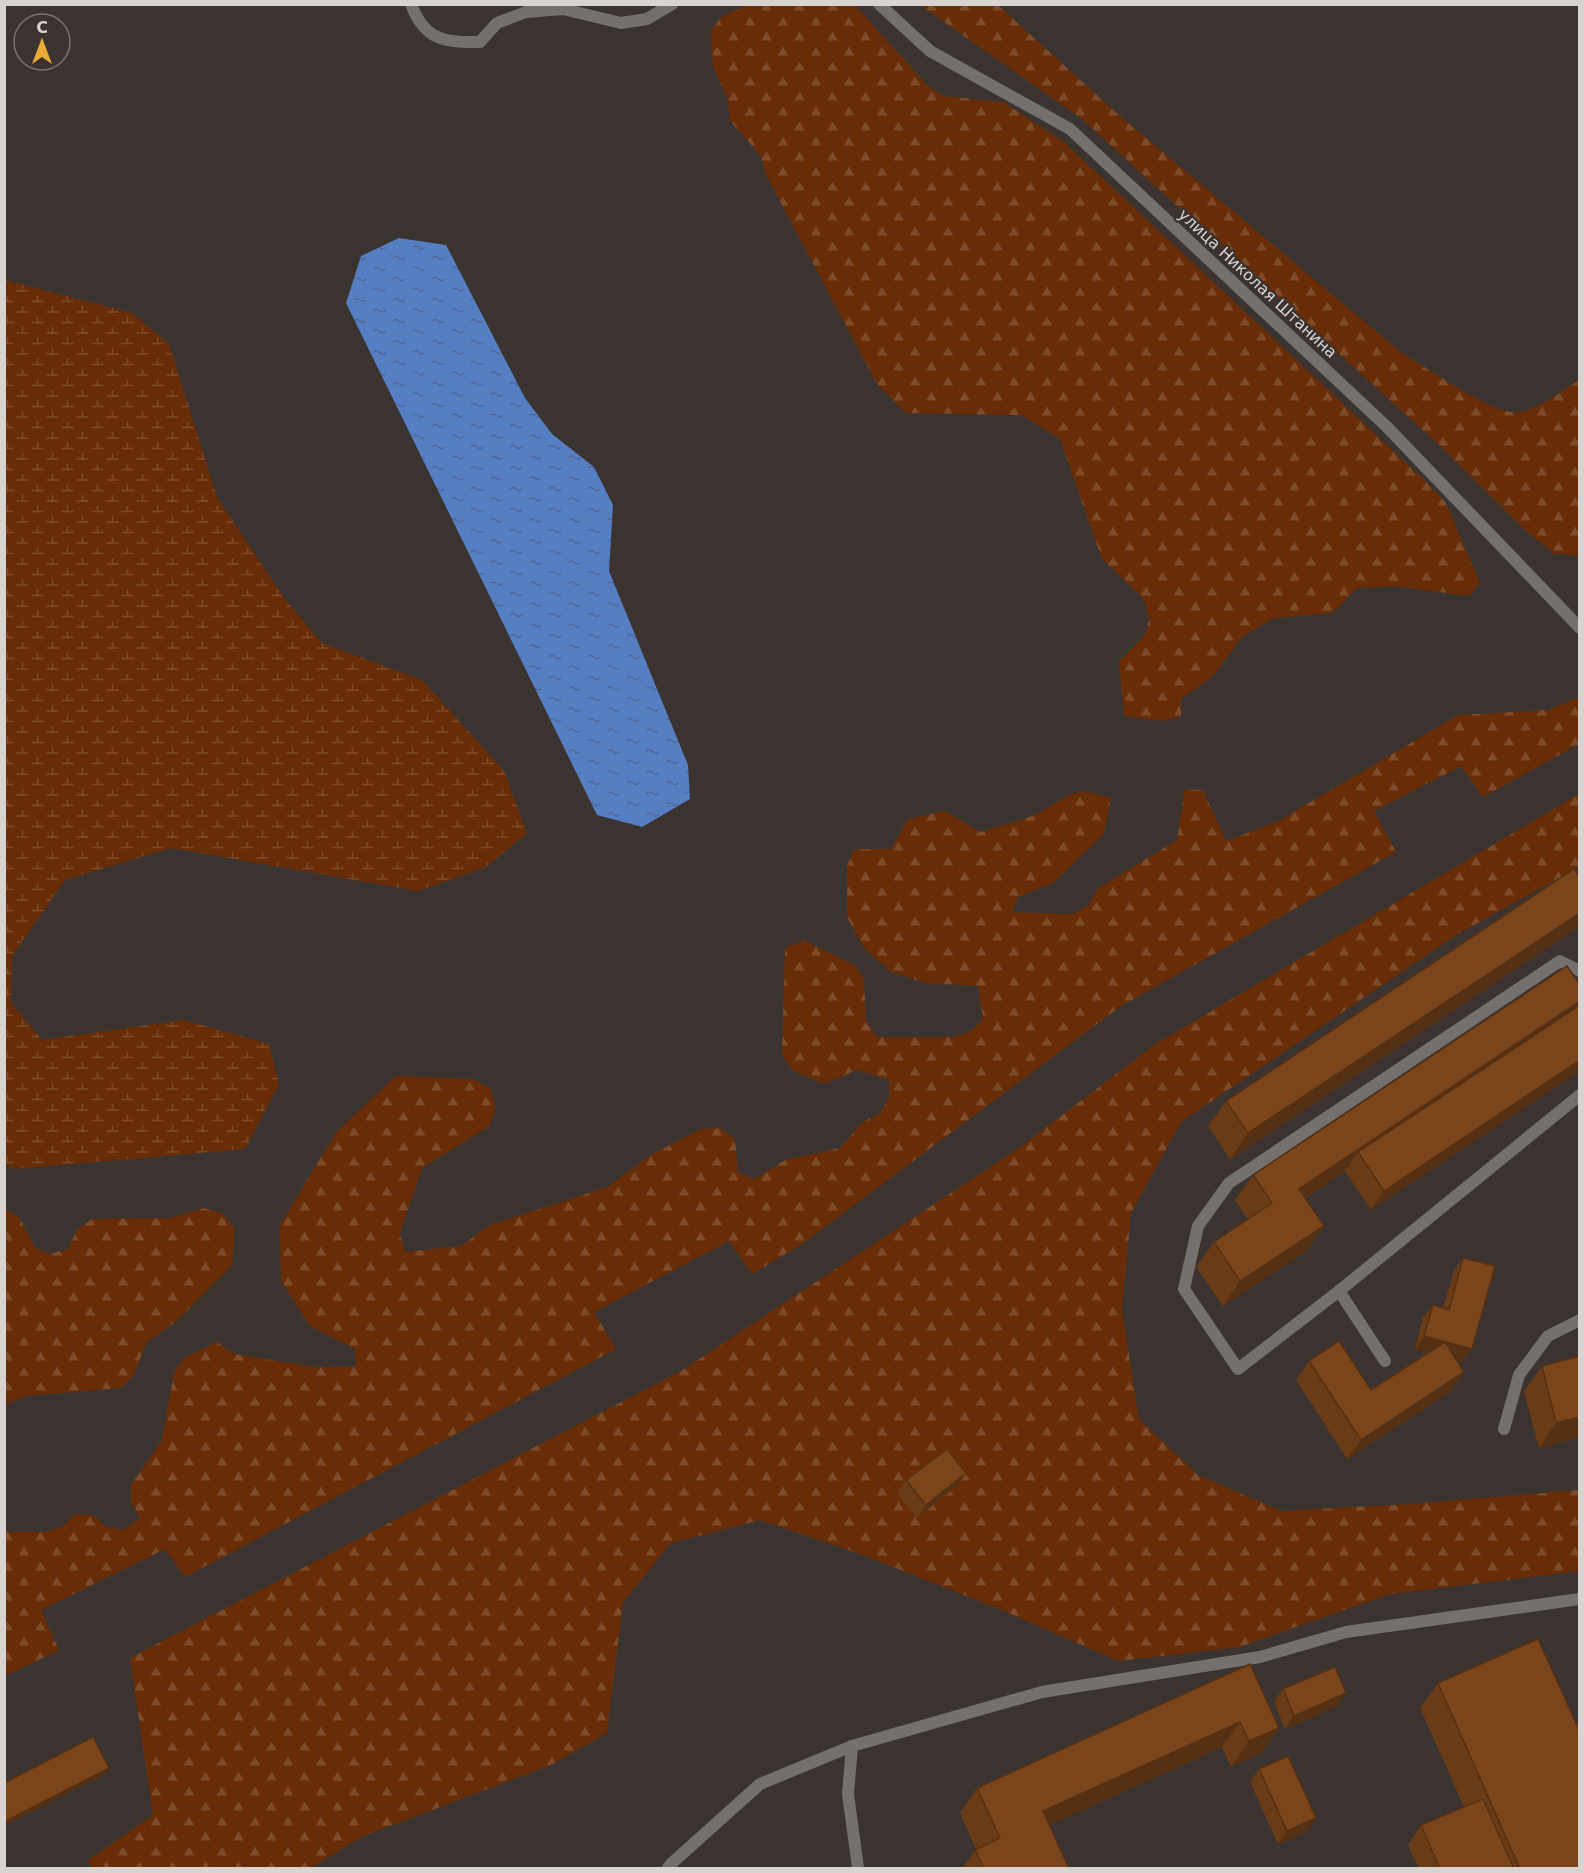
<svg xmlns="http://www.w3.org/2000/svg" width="1584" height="1873" font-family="'DejaVu Sans',sans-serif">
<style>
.forest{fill:url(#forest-firs)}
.wetland{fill:url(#wetland-marsh)}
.water{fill:url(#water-ripples)}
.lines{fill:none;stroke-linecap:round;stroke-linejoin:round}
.service{stroke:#73706d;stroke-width:12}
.minor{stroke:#73706d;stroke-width:12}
.wall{fill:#6a3b17}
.shaded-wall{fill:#563013}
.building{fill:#7b451b;stroke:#563013;stroke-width:1.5}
.labels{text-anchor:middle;stroke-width:4.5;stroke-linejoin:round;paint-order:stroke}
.street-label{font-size:16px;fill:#d9d4d2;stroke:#3a3330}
</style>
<defs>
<pattern id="forest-firs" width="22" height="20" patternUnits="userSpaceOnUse" patternTransform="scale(1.5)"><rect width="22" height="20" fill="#682d06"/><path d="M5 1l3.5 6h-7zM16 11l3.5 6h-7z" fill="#7d4b29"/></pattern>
<pattern id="wetland-marsh" width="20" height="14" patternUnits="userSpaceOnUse" patternTransform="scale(1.5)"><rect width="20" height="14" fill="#682d06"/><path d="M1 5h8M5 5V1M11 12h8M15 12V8" fill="none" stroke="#7d4b29"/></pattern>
<pattern id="water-ripples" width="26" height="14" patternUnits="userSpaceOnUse" patternTransform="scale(1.5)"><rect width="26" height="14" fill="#557ec3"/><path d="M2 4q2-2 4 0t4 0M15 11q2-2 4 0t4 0" fill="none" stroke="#4e6895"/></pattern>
</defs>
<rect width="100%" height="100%" fill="#3a3330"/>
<!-- forest -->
<g class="forest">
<polygon points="748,5 855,5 929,87 944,96 1003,102 1063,141 1420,476 1446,503 1480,583 1469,596 1395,586 1357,588 1333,613 1274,618 1242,637 1212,677 1181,699 1181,716 1164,721 1124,716 1119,661 1145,635 1149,618 1144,599 1102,559 1060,439 1022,415 906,413 877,384 765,173 761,156 730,121 728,100 713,67 711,31 721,17"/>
<path d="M 920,5 L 998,5 L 1120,116 L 1402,353 C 1425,366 1498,419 1522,412 C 1543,406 1562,391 1579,380 L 1579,556 L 1553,553 L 1524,529 L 1439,445 L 1082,119 Z"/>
<path d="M 1579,697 L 1579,744 L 1483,797 L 1461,766 L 1374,811 L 1396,852 L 1121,1006 L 802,1244 L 752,1274 L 729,1241 L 594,1312 L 616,1349 L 185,1577 L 165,1549 L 41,1610 L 59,1650 L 5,1676 L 5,1532 L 44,1532 L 62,1527 L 75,1514 L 93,1515 L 106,1527 L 124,1530 L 140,1518 L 131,1502 L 131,1485 L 162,1440 L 174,1373 L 184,1358 L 217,1342 L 234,1354 L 314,1367 L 356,1366 L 355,1349 L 310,1326 L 291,1297 L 281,1281 L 280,1225 L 337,1131 L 396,1076 L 472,1079 L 491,1089 L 495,1107 L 490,1126 L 422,1168 L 400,1233 L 405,1252 L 461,1246 L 490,1225 L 607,1187 L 652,1154 L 701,1129 L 720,1128 L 735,1139 L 738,1173 L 755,1179 L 785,1160 L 840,1148 L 863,1122 L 880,1113 L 889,1098 L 889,1080 L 857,1070 L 824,1084 L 792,1070 L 782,1055 L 785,948 L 804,940 L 856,966 L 864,981 L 866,1021 L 877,1037 L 951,1037 L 970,1032 L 983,1019 L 978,986 L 926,983 L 891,972 L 864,948 L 847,917 L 847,865 L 855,849 L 891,849 L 908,819 L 945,811 L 980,832 C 999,826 1020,822 1038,813 C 1072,796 1070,785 1111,798 L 1104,834 L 1053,883 L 1018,897 L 1012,912 L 1072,914 L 1089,905 L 1097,889 L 1177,840 L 1185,789 L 1203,790 L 1226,841 L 1277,822 L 1458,715 L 1548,710 Z"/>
<polygon points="1579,794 1579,867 1456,935 1181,1122 1131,1213 1122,1310 1139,1419 1198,1475 1281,1511 1410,1504 1579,1490 1579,1571 1390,1594 1239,1647 1118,1661 1004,1611 863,1555 760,1520 671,1543 623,1602 607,1733 551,1765 361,1837 311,1868 92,1868 88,1860 153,1815 130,1658 681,1371 1019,1148 1154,1045"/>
<polygon points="203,1208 222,1213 235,1229 232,1266 178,1320 146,1343 134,1375 121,1388 26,1396 5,1405 5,1209 19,1217 35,1247 49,1254 68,1249 77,1230 92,1219 170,1218"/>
</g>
<!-- wetland -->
<polygon class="wetland" points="5,280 132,313 169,344 217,497 284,598 322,643 422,680 504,771 527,833 486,867 418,891 171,848 65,880 12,956 11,1003 42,1040 184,1020 269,1044 279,1084 245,1149 15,1169 5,1164"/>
<!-- water -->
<polygon class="water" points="399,238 446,245 525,398 552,434 594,467 613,505 609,571 688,765 690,799 642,827 597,815 346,303 361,256"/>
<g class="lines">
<!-- service -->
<g class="service">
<path d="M 411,4 C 424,40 445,43 480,42 L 497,23 L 526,12 L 563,9 L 621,23 L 647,19 L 672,4"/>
<polyline points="1580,971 1560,961 1229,1183 1198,1226 1184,1289 1238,1369 1339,1291 1580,1095"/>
<polyline points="1339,1291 1385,1361"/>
<polyline points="1504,1429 1519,1375 1548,1336 1580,1320"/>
<polyline points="852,1746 848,1794 858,1868"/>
<polyline points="668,1868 672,1863 760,1784 852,1746 1042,1692 1260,1657 1346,1632 1580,1599"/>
</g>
<!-- minor -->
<polyline class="minor" points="879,4 930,51 1070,129 1387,427 1580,628"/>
</g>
<!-- wall -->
<g class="wall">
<polygon points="1580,878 1580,929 1578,927 1230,1159 1208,1126 1226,1101"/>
<polygon points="1567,966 1371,1210 1345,1171 1305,1198 1324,1226 1306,1251 1223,1306 1196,1267 1214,1242 1248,1219 1235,1200 1253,1175"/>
<polygon points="1463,1258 1462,1362 1457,1360 1464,1372 1451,1391 1347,1459 1296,1380 1309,1361 1371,1390 1428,1352 1415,1349 1423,1318 1433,1305 1443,1308 1454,1271"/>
<polygon points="1542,1366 1580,1437 1539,1448 1524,1391"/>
<polygon points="906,1480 957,1486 917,1518 897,1493"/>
<polygon points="1250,1664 1279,1728 1261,1753 1231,1767 1222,1747 1049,1825 1069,1869 962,1869 976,1849 960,1813 977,1788"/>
<polygon points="1438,1683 1580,1869 1419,1869 1408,1845 1421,1825 1464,1807 1420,1708"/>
<polygon points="1283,1689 1337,1706 1285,1729 1274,1702"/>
<polygon points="1259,1769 1307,1831 1278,1844 1250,1782"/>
</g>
<!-- shaded-wall -->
<g class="shaded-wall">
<polygon points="1580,913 1580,925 1578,927 1230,1159 1248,1133"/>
<polygon points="1580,1001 1580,1007 1358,1152 1345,1171 1281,1214 1299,1189"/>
<polygon points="1580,1060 1580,1071 1371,1210 1384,1191"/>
<polygon points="1324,1226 1306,1251 1223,1306 1240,1281"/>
<polygon points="1424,1336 1472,1349 1462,1362 1415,1349"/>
<polygon points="1464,1372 1451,1391 1347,1459 1361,1440"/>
<polygon points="1580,1417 1580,1437 1539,1448 1556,1423"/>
<polygon points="966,1473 957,1486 917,1518 926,1505"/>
<polygon points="1346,1693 1337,1706 1285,1729 1294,1716"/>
<polygon points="1240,1722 1222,1747 1025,1836 1043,1811"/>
<polygon points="1279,1728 1261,1753 1231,1767 1249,1741"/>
<polygon points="109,1768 105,1774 4,1826 4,1822"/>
<polygon points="1316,1818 1307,1831 1278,1844 1287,1831"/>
</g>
<!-- building -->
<g class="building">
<polygon points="1574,869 1580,878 1580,913 1248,1133 1226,1101"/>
<polygon points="1567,966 1580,985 1580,1001 1299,1189 1324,1226 1240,1281 1214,1242 1272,1203 1253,1175"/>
<polygon points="1580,1005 1580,1060 1384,1191 1358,1152"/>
<polygon points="1463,1258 1495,1266 1472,1349 1424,1336 1433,1305 1449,1310"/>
<polygon points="1339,1341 1371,1390 1445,1342 1464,1372 1361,1440 1309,1361"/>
<polygon points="1580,1356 1580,1417 1556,1423 1542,1366"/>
<polygon points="947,1449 966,1473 926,1505 906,1480"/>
<polygon points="1538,1639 1580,1732 1580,1869 1520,1869 1438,1683"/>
<polygon points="1250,1664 1279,1728 1249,1741 1240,1722 1043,1811 1069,1869 984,1869 975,1850 1000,1838 977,1788"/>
<polygon points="1335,1667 1346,1693 1294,1716 1283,1689"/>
<polygon points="93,1737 109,1768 4,1822 4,1783"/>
<polygon points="1288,1756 1316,1818 1287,1831 1259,1769"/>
<polygon points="1483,1799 1514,1869 1440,1869 1421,1825"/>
</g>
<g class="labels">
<!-- street labels -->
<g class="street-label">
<text transform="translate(1258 283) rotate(43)" y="6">улица Николая Штанина</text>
</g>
</g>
<!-- border -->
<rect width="1584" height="1873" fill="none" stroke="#d9d4d2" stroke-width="12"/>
<!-- north arrow -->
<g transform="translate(42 42)"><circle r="28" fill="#3a3330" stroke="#7a7371" stroke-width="1.5"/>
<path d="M0-4.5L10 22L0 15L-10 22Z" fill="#ebaa39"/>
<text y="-9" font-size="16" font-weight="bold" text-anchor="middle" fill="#d9d4d2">С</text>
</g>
</svg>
